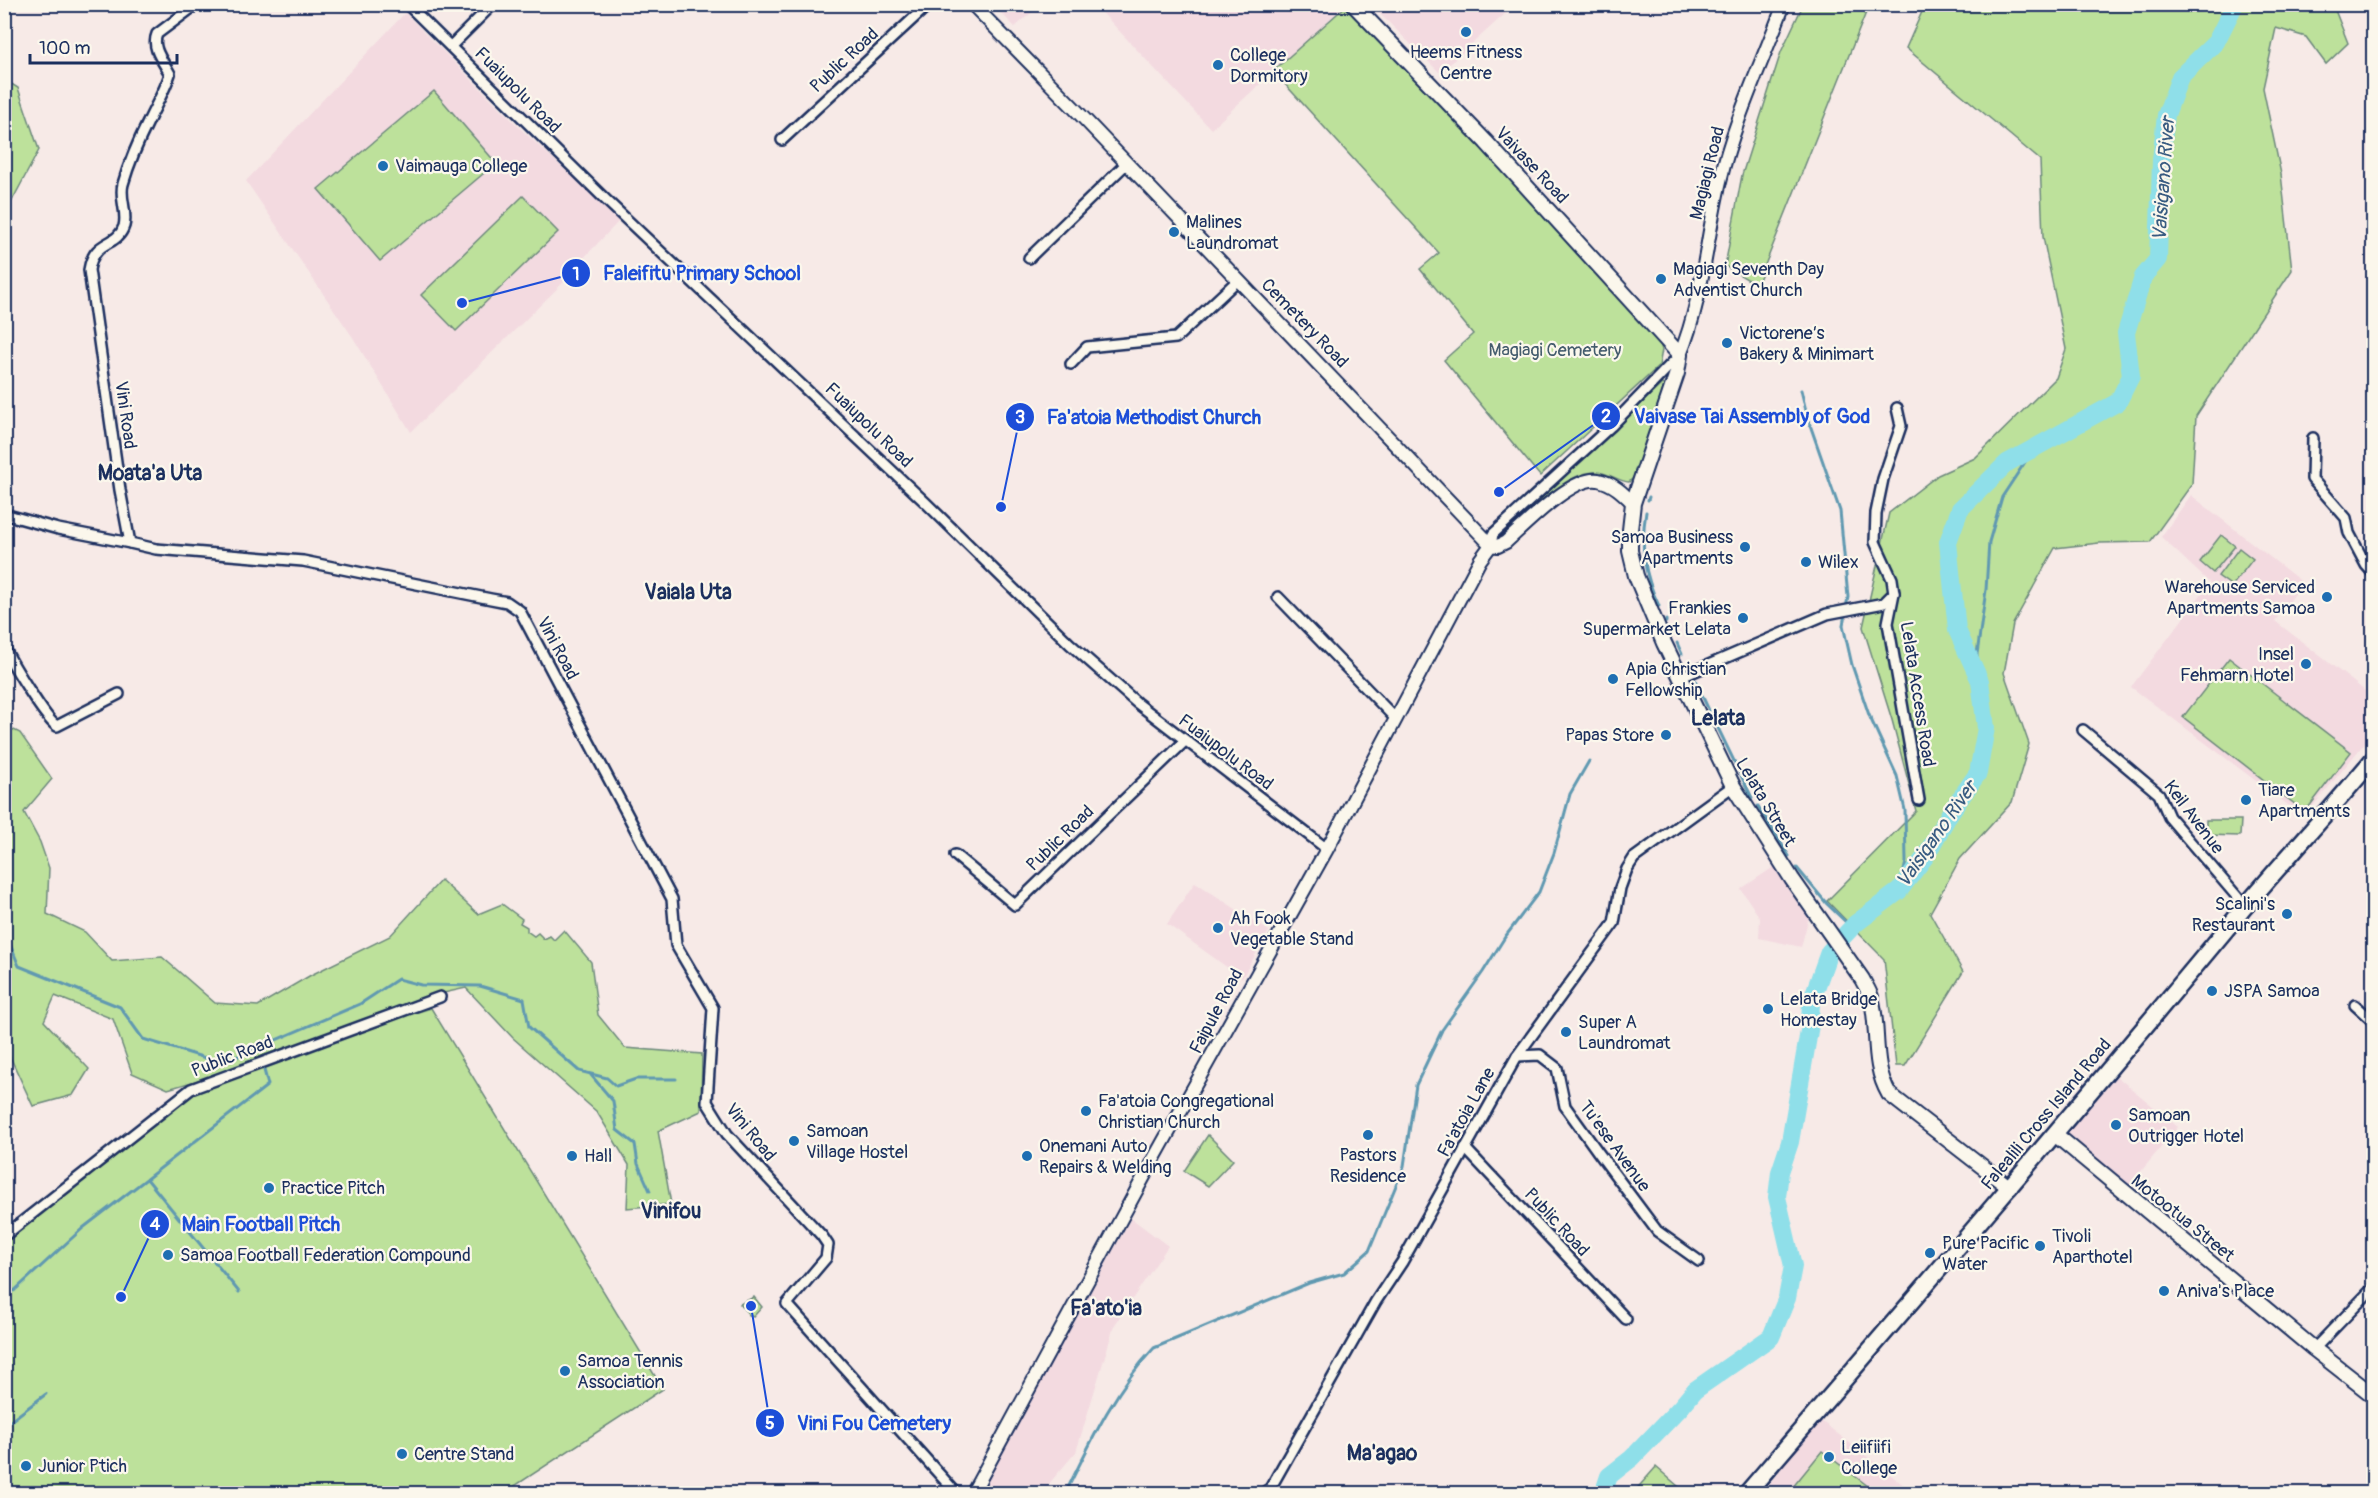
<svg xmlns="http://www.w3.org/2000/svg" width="2378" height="1498" font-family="Pangolin,sans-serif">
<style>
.built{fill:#f3dae0}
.green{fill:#bde19b;stroke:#6c887c;stroke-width:1.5}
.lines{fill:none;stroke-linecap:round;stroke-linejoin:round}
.stream{stroke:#6199b1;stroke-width:3}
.river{stroke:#8fdfe9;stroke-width:18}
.minor-casing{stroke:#1b2f5e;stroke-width:14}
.tertiary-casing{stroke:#1b2f5e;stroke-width:16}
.secondary-casing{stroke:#1b2f5e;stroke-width:18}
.primary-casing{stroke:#1b2f5e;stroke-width:20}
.minor{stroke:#fbf7ec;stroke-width:9}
.tertiary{stroke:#fbf7ec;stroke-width:12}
.secondary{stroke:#fbf7ec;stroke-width:14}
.primary{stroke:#fbf7ec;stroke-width:15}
.poi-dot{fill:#1f6fb2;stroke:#fbf7ec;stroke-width:2}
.labels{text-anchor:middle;stroke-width:4.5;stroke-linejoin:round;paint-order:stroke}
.poi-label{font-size:18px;fill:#1b2f5e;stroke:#fbf7ec;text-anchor:start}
.street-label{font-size:18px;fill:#1b2f5e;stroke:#fbf7ec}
.park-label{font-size:18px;fill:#445c6d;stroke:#fbf7ec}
.water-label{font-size:20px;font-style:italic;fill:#385b81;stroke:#fbf7ec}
.quarter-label{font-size:21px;font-weight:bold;fill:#1b2f5e;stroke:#fbf7ec}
.leader{fill:none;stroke:#1d4ed8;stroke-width:2}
.callout-dot{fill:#1d4ed8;stroke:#fbf7ec;stroke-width:2}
.mark-label{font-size:18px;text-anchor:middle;font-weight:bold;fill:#fff}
.callout-label{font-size:20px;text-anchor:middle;font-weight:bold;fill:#1d4ed8;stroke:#fbf7ec;stroke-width:4.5;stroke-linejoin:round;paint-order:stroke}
</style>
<rect width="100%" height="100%" fill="#f7eae7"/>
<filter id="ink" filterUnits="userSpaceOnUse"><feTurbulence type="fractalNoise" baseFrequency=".0167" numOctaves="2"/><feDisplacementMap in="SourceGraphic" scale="12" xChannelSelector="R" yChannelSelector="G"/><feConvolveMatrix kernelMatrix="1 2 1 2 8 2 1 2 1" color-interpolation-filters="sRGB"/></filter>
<g filter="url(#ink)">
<!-- built -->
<g class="built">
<polygon points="993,5 1040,5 1015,27"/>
<polygon points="1095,5 1346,5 1211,129"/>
<polygon points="1371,5 1502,5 1507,12 1440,73"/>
<polygon points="405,13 524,132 620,220 575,267 575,271 411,432 352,336 246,181"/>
<polygon points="2191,495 2303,583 2275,621 2373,697 2373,733 2304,817 2131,687 2210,583 2161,537"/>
<polygon points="1778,864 1810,913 1801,947 1759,938 1760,918 1741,889"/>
<polygon points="1195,882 1269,931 1242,978 1167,924"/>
<polygon points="2115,1075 2178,1127 2127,1188 2063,1135"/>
<polygon points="1131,1218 1168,1246 1114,1326 1076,1452 1041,1493 980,1493"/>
<polygon points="1820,1420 1914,1493 1761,1494"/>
</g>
<!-- green -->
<g class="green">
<polygon points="1347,5 1452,113 1657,335 1662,350 1659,366 1540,476 1444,360 1473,334 1420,269 1439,253 1273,71"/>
<polygon points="1803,5 1869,5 1757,285 1725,266 1742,175 1781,52"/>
<polygon points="1925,5 2333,5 2348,43 2326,64 2306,37 2276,28 2263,88 2281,174 2292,270 2196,416 2192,484 2150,542 2099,543 2055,548 2013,624 2004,673 2029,744 2012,802 1960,859 1930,913 1963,972 1905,1066 1896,1066 1884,959 1827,901 1916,811 1892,720 1863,627 1889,513 1938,475 1975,458 2056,378 2066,349 2043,237 2040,160 1906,48"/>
<polygon points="5,80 18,88 39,150 5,214"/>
<polygon points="434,91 496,163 380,261 318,189"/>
<polygon points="523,196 558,232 456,331 421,295"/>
<path d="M 1662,384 L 1666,386 L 1633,478 L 1629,482 C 1617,481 1607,471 1594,472 C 1560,474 1528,517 1503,536 L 1501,535 Z"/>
<polygon points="2221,535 2235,546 2213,573 2200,562"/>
<polygon points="2239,548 2253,559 2232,586 2218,576"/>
<polygon points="2229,658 2351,752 2305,812 2183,717"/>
<polygon points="4,725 20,733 52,779 24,812 40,842 49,868 47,914 85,932 112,961 162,957 215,1003 258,1006 311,975 390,936 441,880 478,914 502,904 522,919 520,923 527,927 527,931 534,936 538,933 544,939 550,936 554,940 564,930 591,962 598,1015 625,1048 702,1054 701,1111 658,1131 671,1204 627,1208 629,1165 597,1112 513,1038 466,988 430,996 317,1043 431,1008 663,1389 504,1493 5,1493 5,1236 187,1086 247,1066 168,1089 132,1073 113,1019 55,996 44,1021 89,1069 73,1095 33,1106 5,1046"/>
<polygon points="2206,820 2241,820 2240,836 2206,835"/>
<polygon points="1208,1135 1233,1160 1208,1186 1184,1171"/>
<polygon points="754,1297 762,1307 753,1317 749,1315 740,1304"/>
<polygon points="1822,1451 1877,1493 1788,1493"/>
<polygon points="1656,1467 1686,1493 1633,1493"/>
</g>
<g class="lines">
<!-- stream -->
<g class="stream">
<polyline points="1801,390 1808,419 1840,511 1848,597 1843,625 1852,665 1869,715 1897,776 1905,810 1906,862 1899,891"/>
<polyline points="1648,500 1649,497"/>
<path d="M 1646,512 C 1640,547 1644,575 1659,606"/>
<polyline points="1666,620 1666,622"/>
<polyline points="1677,643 1682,654"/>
<polyline points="1687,664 1687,666"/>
<polyline points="1695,680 1712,717"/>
<polyline points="1980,681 1977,654 1986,590 1989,542 2002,497 2035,447"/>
<polyline points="1717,726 1752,798"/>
<polyline points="1758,806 1789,856"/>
<polyline points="1797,868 1827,904 1852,928"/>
<polyline points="4,930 19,966 120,1007 143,1039 222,1063 360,1004 398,979 421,985 480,986 524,999 529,1027 579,1071 607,1078 616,1086 636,1079 676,1079"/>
<polyline points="591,1075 613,1101 617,1130 635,1144 638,1164 650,1191"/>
<polyline points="147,1179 239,1292"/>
<polyline points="14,1291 83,1228 268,1085 264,1070"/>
<polyline points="4,1426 46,1394"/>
<path d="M 1065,1494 C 1090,1443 1115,1389 1154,1348 L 1309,1283 L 1344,1273 L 1369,1251 L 1404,1166 L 1416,1085 L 1442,1030 L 1483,972 L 1505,937 L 1539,892 L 1554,853 L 1570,794 L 1589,761"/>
</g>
<!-- river -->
<polyline class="river" points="1603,1494 1609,1476 1632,1458 1680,1408 1695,1390 1771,1337 1787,1298 1793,1266 1777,1197 1780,1172 1790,1142 1810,1025 1811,1002 1829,952 1855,924 1899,891 1925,857 1950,813 1978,773 1986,728 1980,681 1957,630 1948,542 1960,509 2007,463 2118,402 2131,376 2126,333 2132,313 2143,277 2158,259 2161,160 2166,115 2180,77 2216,42 2235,4"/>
<defs>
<g id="minor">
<path d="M 197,4 L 157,34 C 151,48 163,61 170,74 C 165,90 156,105 149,120 C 139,140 129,163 123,184 C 119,198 128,212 124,226 C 117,248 94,238 89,270 L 120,490 L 130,543 L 156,549 L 303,561 L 491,599 L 507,602 L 520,611 L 672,899 L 676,945 L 713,1008 L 707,1102 L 727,1134 L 822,1236 L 828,1245 L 826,1258 L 787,1304 L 957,1494"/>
<polyline points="407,4 606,200 925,502 1070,644 1137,703 1327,849"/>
<polyline points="451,46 493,4"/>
<polyline points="782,140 929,4"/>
<polyline points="1029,258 1127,163"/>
<polyline points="1071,364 1087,347 1176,338 1238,280"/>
<polyline points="2313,438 2312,479 2346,518 2349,533 2366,565 2374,574"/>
<polyline points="4,514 58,529 130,543"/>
<polyline points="1491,545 1493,534 1611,426 1678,357"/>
<polyline points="1894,593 1888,623 1919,800"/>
<polyline points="1278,597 1395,718"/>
<path d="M 4,647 C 10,660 47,722 57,726 L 119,694"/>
<polyline points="1681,677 1827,614 1884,603 1894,593 1892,579 1875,542 1876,513 1883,479 1901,426 1897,408"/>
<polyline points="2083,730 2159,794 2169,817 2245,906"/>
<polyline points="955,855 1015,905 1185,741"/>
<polyline points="2355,1005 2374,1022"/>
<polyline points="1517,1056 1540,1055 1557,1068 1565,1106 1598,1152 1657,1231 1699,1261"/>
<polyline points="1465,1148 1626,1319"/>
<polyline points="4,1236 191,1089 440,997"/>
<polyline points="2314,1349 2374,1287"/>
<polyline points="1267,1494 1376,1301 1402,1262 1517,1056 1614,923 1620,888 1627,869 1634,858 1733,786"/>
</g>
<g id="tertiary">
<path d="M 972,4 L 1074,108 L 1491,545 L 1498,546 L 1506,542 C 1525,525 1572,476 1598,480 C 1613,483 1623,493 1633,503"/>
<path d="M 1680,355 C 1703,299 1706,239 1720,181 C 1734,121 1762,63 1784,4"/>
<polyline points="972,1494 1147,1171 1327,849 1480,560 1491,545"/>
</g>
<g id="secondary">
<path d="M 1353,4 L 1486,142 L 1680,355 L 1677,373 L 1633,503 L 1630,530 L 1630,551 L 1636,576 L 1664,643 L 1733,786 L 1792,879 L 1862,979 C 1865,985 1869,991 1871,997 C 1880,1030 1871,1063 1889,1094 L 2010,1188"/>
<polyline points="2056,1135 2314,1349 2374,1396"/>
<polyline points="1268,1492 1269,1494"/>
</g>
<path id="primary" d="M 1746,1494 C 1913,1300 2080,1106 2243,909 C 2286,858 2331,810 2374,758"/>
</defs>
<!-- minor casing -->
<use href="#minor" class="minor-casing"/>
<!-- tertiary casing -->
<use href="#tertiary" class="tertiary-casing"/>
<!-- secondary casing -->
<use href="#secondary" class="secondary-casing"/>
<!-- primary casing -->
<use href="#primary" class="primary-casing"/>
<!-- minor -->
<use href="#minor" class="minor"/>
<!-- tertiary -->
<use href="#tertiary" class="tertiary"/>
<!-- secondary -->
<use href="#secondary" class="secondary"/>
<!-- primary -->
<use href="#primary" class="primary"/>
</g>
</g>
<!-- markers -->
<g class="poi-dot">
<circle cx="1466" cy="32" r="6"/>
<circle cx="1218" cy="65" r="6"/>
<circle cx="383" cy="166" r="6"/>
<circle cx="1174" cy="232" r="6"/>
<circle cx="1661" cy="279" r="6"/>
<circle cx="1727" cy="343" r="6"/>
<circle cx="1745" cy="547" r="6"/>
<circle cx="1806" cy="562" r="6"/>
<circle cx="2327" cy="597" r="6"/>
<circle cx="1743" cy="618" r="6"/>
<circle cx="2306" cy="664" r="6"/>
<circle cx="1613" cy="679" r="6"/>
<circle cx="1666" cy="735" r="6"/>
<circle cx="2246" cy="800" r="6"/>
<circle cx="2287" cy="914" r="6"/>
<circle cx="1218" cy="928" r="6"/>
<circle cx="2212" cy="991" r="6"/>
<circle cx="1768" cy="1009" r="6"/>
<circle cx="1566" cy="1032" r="6"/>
<circle cx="1086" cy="1111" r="6"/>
<circle cx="2116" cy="1125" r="6"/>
<circle cx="1368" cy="1135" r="6"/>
<circle cx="794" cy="1141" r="6"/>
<circle cx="572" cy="1156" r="6"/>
<circle cx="1027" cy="1156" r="6"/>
<circle cx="269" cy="1188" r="6"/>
<circle cx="2040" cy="1246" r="6"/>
<circle cx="1930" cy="1253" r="6"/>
<circle cx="168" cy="1255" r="6"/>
<circle cx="2164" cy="1291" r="6"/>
<circle cx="565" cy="1371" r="6"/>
<circle cx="402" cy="1454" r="6"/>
<circle cx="1829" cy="1457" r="6"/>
<circle cx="26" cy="1466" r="6"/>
</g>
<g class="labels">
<!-- poi labels -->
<g class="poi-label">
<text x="1466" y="58" text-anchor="middle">Heems Fitness<tspan x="1466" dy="21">Centre</tspan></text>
<text x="1230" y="61">College<tspan x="1230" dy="21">Dormitory</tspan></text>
<text x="395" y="172">Vaimauga College</text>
<text x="1186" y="228">Malines<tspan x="1186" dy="21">Laundromat</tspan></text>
<text x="1673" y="275">Magiagi Seventh Day<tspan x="1673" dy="21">Adventist Church</tspan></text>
<text x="1739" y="339">Victorene’s<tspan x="1739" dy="21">Bakery &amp; Minimart</tspan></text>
<text x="1733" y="543" text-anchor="end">Samoa Business<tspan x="1733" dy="21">Apartments</tspan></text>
<text x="1818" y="568">Wilex</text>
<text x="2315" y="593" text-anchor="end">Warehouse Serviced<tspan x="2315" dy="21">Apartments Samoa</tspan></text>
<text x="1731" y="614" text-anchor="end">Frankies<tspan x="1731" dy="21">Supermarket Lelata</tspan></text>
<text x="2294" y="660" text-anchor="end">Insel<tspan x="2294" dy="21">Fehmarn Hotel</tspan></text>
<text x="1625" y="675">Apia Christian<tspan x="1625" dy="21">Fellowship</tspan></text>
<text x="1654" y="741" text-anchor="end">Papas Store</text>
<text x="2258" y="796">Tiare<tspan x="2258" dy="21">Apartments</tspan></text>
<text x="2275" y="910" text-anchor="end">Scalini's<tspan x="2275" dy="21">Restaurant</tspan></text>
<text x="1230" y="924">Ah Fook<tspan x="1230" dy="21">Vegetable Stand</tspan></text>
<text x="2224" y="997">JSPA Samoa</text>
<text x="1780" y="1005">Lelata Bridge<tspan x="1780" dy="21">Homestay</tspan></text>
<text x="1578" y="1028">Super A<tspan x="1578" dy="21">Laundromat</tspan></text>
<text x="1098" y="1107">Fa'atoia Congregational<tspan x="1098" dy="21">Christian Church</tspan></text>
<text x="2128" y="1121">Samoan<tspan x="2128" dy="21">Outrigger Hotel</tspan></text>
<text x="806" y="1137">Samoan<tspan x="806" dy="21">Village Hostel</tspan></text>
<text x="1039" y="1152">Onemani Auto<tspan x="1039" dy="21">Repairs &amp; Welding</tspan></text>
<text x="1368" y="1161" text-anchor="middle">Pastors<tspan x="1368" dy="21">Residence</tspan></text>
<text x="584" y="1162">Hall</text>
<text x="281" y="1194">Practice Pitch</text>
<text x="2052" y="1242">Tivoli<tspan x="2052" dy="21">Aparthotel</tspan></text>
<text x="1942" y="1249">Pure Pacific<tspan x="1942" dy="21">Water</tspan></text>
<text x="180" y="1261">Samoa Football Federation Compound</text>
<text x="2176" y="1297">Aniva's Place</text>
<text x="577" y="1367">Samoa Tennis<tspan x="577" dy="21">Association</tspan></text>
<text x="1841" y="1453">Leiifiifi<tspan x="1841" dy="21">College</tspan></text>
<text x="414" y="1460">Centre Stand</text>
<text x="38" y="1472">Junior Ptich</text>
</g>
<!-- street labels -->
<g class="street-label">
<text transform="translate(844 60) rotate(-43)" y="6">Public Road</text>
<text transform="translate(518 90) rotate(45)" y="6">Fuaiupolu Road</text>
<text transform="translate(1532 165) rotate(47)" y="6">Vaivase Road</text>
<text transform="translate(1707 173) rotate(-76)" y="6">Magiagi Road</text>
<text transform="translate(1305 323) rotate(46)" y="6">Cemetery Road</text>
<text transform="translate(126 415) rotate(82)" y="6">Vini Road</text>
<text transform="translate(869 425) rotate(44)" y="6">Fuaiupolu Road</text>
<text transform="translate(558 648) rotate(62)" y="6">Vini Road</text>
<text transform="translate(1918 694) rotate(81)" y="6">Lelata Access Road</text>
<text transform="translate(1226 752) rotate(37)" y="6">Fuaiupolu Road</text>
<text transform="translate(1766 802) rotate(59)" y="6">Lelata Street</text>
<text transform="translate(2194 817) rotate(53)" y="6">Keil Avenue</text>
<text transform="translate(1060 838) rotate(-44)" y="6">Public Road</text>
<text transform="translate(1216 1011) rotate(-62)" y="6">Faipule Road</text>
<text transform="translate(232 1056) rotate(-21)" y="6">Public Road</text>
<text transform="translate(1466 1112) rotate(-61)" y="6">Fa'atoia Lane</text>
<text transform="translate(2046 1114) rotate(-50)" y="6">Falealili Cross Island Road</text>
<text transform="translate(751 1132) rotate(51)" y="6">Vini Road</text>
<text transform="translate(1615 1146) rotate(54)" y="6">Tu'ese Avenue</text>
<text transform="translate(2183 1218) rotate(39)" y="6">Motootua Street</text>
<text transform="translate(1557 1222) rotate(47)" y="6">Public Road</text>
</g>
<!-- park labels -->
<g class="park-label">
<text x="1555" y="356">Magiagi Cemetery</text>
</g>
<!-- water labels -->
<g class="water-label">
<text transform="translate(2163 179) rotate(-86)" y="7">Vaisigano River</text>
<text transform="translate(1936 834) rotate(-55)" y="7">Vaisigano River</text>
</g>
<!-- quarter labels -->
<g class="quarter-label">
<text x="150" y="480">Moata'a Uta</text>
<text x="688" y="599">Vaiala Uta</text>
<text x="1718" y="725">Lelata</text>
<text x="671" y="1218">Vinifou</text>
<text x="1106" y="1315">Fa'ato'ia</text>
<text x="1382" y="1460">Ma'agao</text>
</g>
</g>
<!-- callouts -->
<path class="leader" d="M462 303L576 273M1499 492L1606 416M1001 507L1020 417M121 1297L155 1224M751 1306L770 1423"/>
<g class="callout-dot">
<circle cx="462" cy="303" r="6"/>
<circle cx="1499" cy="492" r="6"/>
<circle cx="1001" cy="507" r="6"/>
<circle cx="121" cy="1297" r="6"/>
<circle cx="751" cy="1306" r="6"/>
<circle cx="576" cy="273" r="15"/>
<circle cx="1606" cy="416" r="15"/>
<circle cx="1020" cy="417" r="15"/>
<circle cx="155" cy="1224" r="15"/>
<circle cx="770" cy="1423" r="15"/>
</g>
<g class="mark-label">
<text x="576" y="280">1</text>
<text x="1606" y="422">2</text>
<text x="1020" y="423">3</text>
<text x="155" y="1230">4</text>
<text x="770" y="1429">5</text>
</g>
<g class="callout-label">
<text x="702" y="280">Faleifitu Primary School</text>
<text x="1752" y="423">Vaivase Tai Assembly of God</text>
<text x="1154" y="424">Fa'atoia Methodist Church</text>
<text x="261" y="1231">Main Football Pitch</text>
<text x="874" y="1430">Vini Fou Cemetery</text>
</g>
<!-- margin -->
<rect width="2378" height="1498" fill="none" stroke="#fbf7ec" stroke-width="24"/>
<rect x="12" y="12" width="2354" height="1474" fill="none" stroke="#1b2f5e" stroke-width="2" filter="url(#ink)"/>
<!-- scale -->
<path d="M30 54v9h147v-9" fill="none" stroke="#1b2f5e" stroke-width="3"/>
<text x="39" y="54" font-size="18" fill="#1b2f5e" stroke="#fbf7ec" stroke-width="4.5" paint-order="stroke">100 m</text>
</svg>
